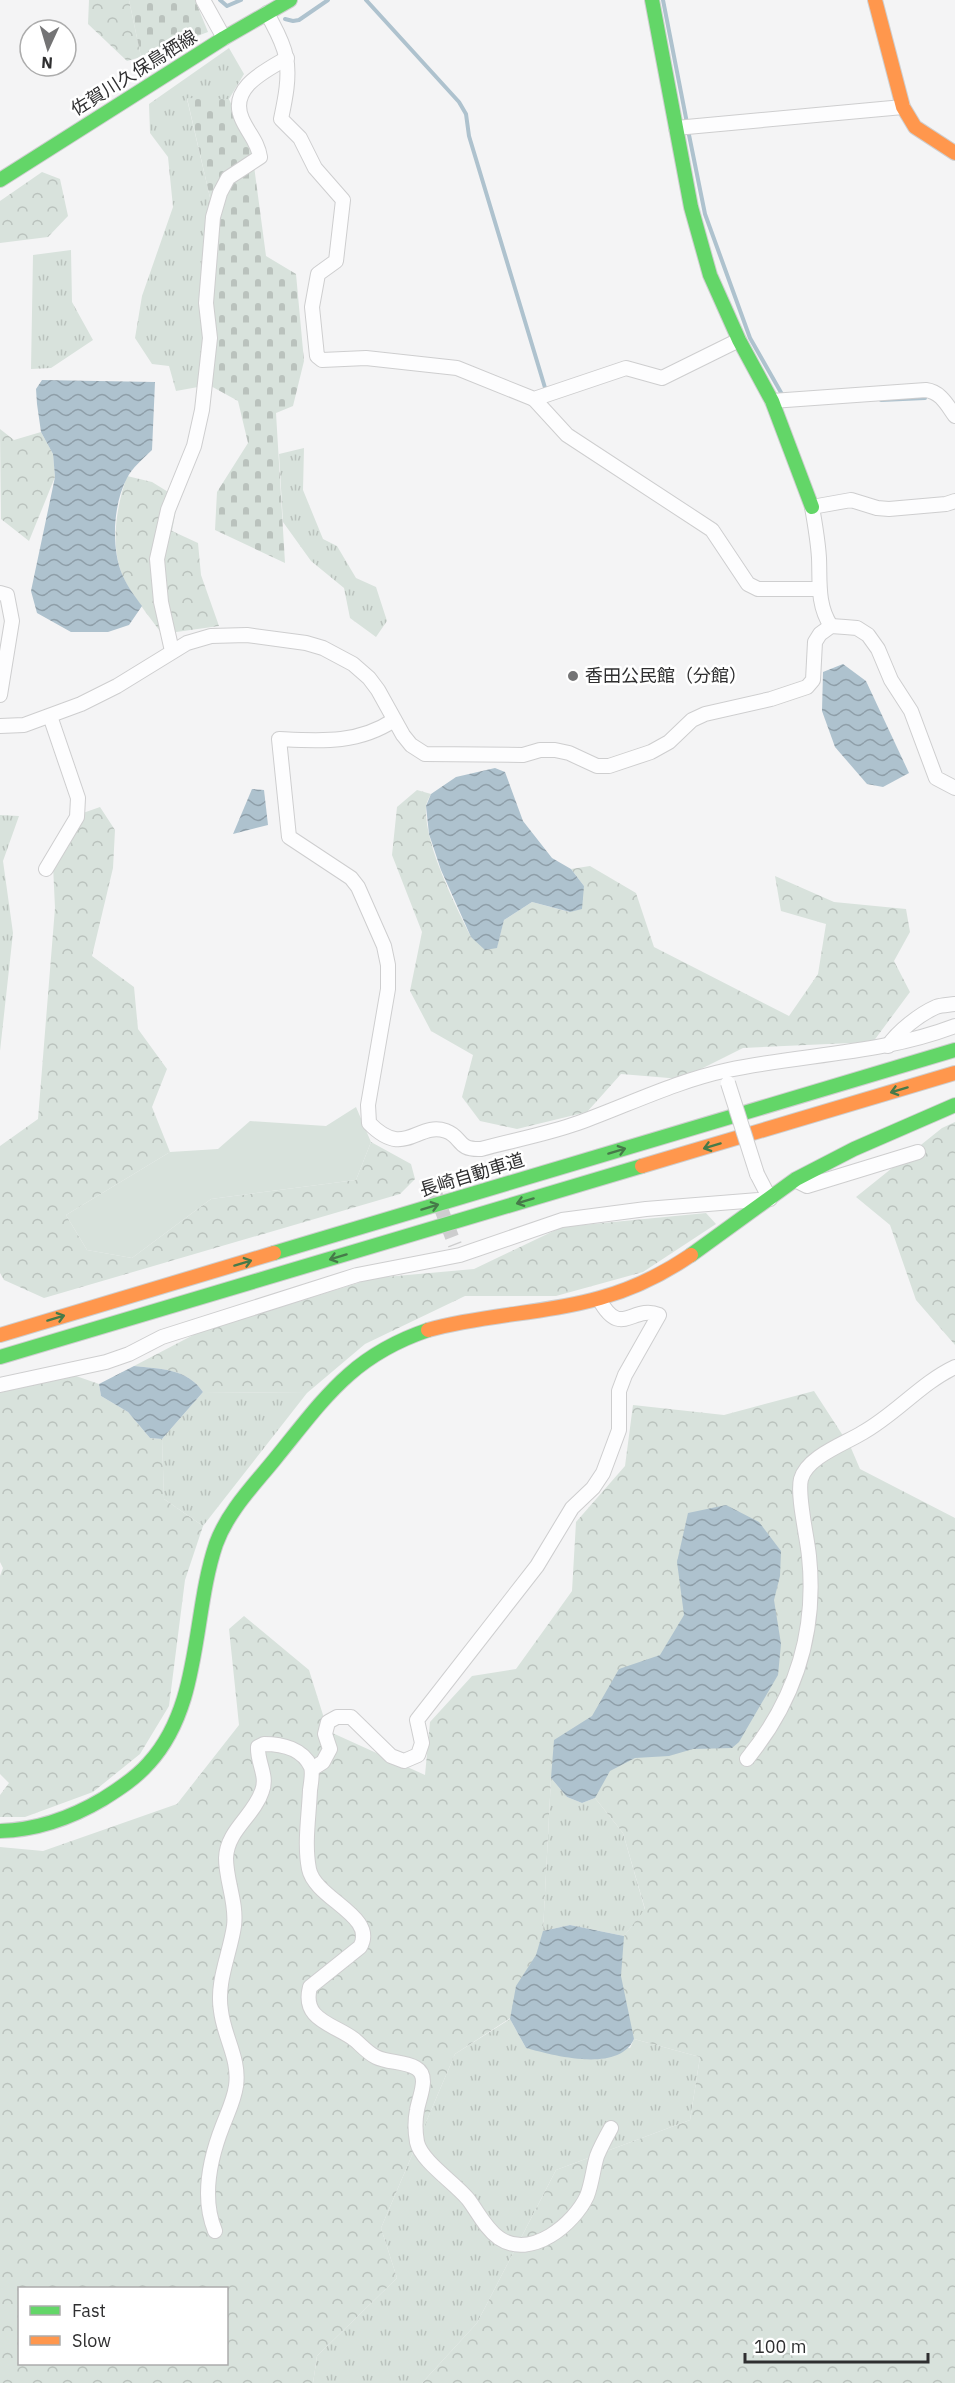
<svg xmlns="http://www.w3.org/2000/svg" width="955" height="2383" font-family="'IBM Plex Sans','Noto Sans JP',sans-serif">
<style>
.grass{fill:url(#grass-tufts)}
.forest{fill:url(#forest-crowns);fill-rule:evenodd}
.cemetery{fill:url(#cemetery-stones)}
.park{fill:#d8e2dc}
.water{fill:url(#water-waves)}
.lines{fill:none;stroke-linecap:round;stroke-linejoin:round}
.stream{stroke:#aec2ce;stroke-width:4}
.street-tunnel{stroke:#cdcdce;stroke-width:14;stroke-dasharray:14 7;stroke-linecap:butt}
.street-casing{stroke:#cececf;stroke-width:16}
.fast-casing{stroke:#cececf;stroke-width:16}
.slow-casing{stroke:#cececf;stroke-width:16}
.street{stroke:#fdfdfe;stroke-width:14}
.fast{stroke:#63d668;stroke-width:14}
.slow{stroke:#ff974d;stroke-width:14}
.street-bridge-casing{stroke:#cececf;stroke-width:16;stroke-linecap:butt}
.street-bridge{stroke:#fdfdfe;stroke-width:14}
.oneway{stroke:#467a49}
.poi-dot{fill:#747475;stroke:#fff;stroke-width:2}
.labels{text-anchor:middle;stroke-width:5;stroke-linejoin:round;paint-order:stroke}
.street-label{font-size:18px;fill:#2f2f30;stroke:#fff}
.poi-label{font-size:18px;fill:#2f2f30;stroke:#fff;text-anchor:start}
</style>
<defs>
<pattern id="grass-tufts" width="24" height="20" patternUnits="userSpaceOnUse" patternTransform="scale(1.5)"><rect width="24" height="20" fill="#d8e2dc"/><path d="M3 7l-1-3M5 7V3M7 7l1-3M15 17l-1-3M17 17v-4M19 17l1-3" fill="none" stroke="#bac2bd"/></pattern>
<pattern id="forest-crowns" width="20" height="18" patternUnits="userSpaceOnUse" patternTransform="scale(1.5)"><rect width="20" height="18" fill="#d8e2dc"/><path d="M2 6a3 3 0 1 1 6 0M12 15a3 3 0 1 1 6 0" fill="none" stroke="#bac2bd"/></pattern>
<pattern id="cemetery-stones" width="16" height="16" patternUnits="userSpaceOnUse" patternTransform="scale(1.5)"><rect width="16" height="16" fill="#d8e2dc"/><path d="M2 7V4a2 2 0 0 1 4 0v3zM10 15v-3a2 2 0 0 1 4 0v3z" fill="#bac2bd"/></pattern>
<pattern id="water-waves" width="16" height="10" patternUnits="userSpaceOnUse" patternTransform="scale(1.5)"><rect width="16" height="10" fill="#aec2ce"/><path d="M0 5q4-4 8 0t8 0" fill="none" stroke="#8e9ea8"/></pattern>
</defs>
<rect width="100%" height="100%" fill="#f4f4f5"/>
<!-- grass -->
<g class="grass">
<polygon points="229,48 244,74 229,99 187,99 215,219 209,385 176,391 169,366 152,364 135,338 142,296 173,207 168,157 150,133 149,104"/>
<polygon points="71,250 72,302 93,340 51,368 31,369 33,255"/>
<polygon points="304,448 303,490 323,539 337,546 356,578 376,587 387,621 376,637 350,618 344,588 311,561 283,522 279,454"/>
<polygon points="0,815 19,816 3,861 13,933 0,1051"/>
<polygon points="203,1392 307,1393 203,1526 164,1499 162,1439"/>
<polygon points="551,1778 567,1797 582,1803 595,1798 623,1833 645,1910 624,1936 570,1925 543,1931"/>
<polygon points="510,2019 526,2048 630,2048 634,2039 700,2057 690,2120 556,2170 477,2323 422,2383 313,2383 317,2356 397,2278 381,2228 455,2054"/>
</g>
<!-- forest -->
<g class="forest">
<polygon points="89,0 129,0 141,57 127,61 88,24"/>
<polygon points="42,172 60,179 68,216 48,237 0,243 0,201"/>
<polygon points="0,429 14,440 41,432 53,454 55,477 29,541 1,519"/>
<path d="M 127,476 L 152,482 L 178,498 L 172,531 L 198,543 L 201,575 L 219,626 L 162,634 C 151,619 139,604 129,588 C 108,555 115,511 127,476 Z"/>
<path d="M 417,790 L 431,794 C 429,798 426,803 426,807 C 424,844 455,904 471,937 L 497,947 L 504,920 L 532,902 L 569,912 L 584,886 L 571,869 L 590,866 L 636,893 L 654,947 L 789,1016 L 818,974 L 826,924 L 781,911 L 775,876 L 834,902 L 906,909 L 910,932 L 894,961 L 910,992 L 873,1042 L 743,1048 L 681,1079 L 621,1074 L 587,1112 L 517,1129 L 480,1121 L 462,1097 L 473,1055 L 431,1031 L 410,991 L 422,932 L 392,855 L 397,807 Z"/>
<polygon points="100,807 115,830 113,868 92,956 134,987 138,1029 167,1069 152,1107 170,1152 66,1215 87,1250 132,1258 211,1199 356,1180 371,1142 411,1164 415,1179 400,1194 44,1298 4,1280 0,1273 0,1146 38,1119 55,908 53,865 83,813"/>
<polygon points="955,1122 955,1345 916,1300 890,1225 856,1197 942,1128"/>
<path d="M 706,1213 L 716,1224 L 643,1272 L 556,1296 L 465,1296 L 365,1344 L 307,1393 L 203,1392 C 187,1368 160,1369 134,1366 L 199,1332 L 374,1278 L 474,1269 L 562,1227 Z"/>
<polygon points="76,1376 99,1384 101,1396 128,1412 150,1438 162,1439 164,1499 203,1526 185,1580 169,1706 140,1754 93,1792 25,1817 0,1817 0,1795 9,1783 0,1774 0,1576 3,1568 0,1562 0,1393 10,1389"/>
<path d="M 814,1391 L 851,1448 L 860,1469 L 955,1518 L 955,2383 L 422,2383 L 477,2323 L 556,2170 L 690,2120 L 700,2057 L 634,2039 L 582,2004 L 624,1936 L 645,1909 L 623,1833 L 595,1798 L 593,1753 L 551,1778 L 543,1931 L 549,1993 L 455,2054 L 381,2228 L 397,2278 L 317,2356 L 313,2383 L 0,2383 L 0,1847 L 43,1851 L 177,1804 L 239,1725 L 229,1629 L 244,1616 L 309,1670 L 328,1731 L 425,1775 L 430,1722 L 472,1676 L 516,1669 L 572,1591 L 576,1522 L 625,1466 L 633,1405 L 724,1415 ZM 20,2288 L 226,2288 L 226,2364 L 20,2364 Z"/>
</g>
<!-- cemetery -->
<g class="cemetery">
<polygon points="129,0 195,0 208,32 141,57"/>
<polygon points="187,98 229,99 252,151 266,256 296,274 304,361 293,406 276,413 285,563 215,530 217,492 248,443 238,401 209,385 209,307 215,219"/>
</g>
<!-- park -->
<polygon class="park" points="356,1107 371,1142 356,1180 211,1199 132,1258 87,1250 66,1215 170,1152 218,1149 250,1121 326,1126"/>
<!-- water -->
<g class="water">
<path d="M 42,380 L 155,382 L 152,450 C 144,458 132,468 127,478 C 113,504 111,547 122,574 C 127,586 134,595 142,606 L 129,625 L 108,632 L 71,632 L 37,613 L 31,591 L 55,477 L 53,454 L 41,432 L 37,404 L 36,389 Z"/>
<polygon points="843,664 866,681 909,773 883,787 867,784 835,747 822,711 823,672"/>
<polygon points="495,768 505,772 523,821 552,858 571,869 584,886 582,909 570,912 532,902 504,920 497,948 485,950 471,937 441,870 429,834 426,806 431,794 456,777"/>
<polygon points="252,789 264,790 268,825 233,834"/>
<path d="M 134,1366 C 160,1369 187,1368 203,1392 L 162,1439 L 150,1438 L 128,1412 L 101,1396 L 99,1384 Z"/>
<polygon points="726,1505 759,1522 781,1551 780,1576 774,1600 781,1644 778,1675 739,1742 732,1748 693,1749 669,1756 635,1758 610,1771 595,1798 582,1803 567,1797 551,1778 554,1740 592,1716 619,1669 660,1655 684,1615 677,1562 688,1513"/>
<path d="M 570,1925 L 624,1936 L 621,1976 L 634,2039 C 619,2073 555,2056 526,2048 L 510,2019 L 516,1986 L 536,1955 L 543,1931 Z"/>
</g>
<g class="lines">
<!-- stream -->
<g class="stream">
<polyline points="220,0 227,6 241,0"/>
<polyline points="366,0 459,102 466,114 469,136 546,391"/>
<polyline points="663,0 687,123"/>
<polyline points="285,19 293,21 299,20 328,0"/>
<polyline points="688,130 705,214 750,338 783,396"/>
<polyline points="881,400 925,398"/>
</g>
<!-- street-tunnel -->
<polyline class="street-tunnel" points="432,1185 455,1245"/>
<defs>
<g id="street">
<polyline points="203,0 224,38"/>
<path d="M 267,13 C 274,27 283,41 286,57 C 290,77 285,100 281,119 L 300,138 L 315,168 L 343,200 L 336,261 L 318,274 L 312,307 L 317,356 L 322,360 L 366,358 L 457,368 L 534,399 L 626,368 L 662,378 L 739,340"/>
<polyline points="676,128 903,107"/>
<polyline points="534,399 567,435 712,530 748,584 758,589 818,589"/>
<path d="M 772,401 L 926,390 C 941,392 947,405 955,416"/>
<polyline points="0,593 7,595 12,621 0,695"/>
<path d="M 831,626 C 817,605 820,581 819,558 C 818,541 815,524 812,507 L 851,500 L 877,508 L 889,509 L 946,504 L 955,501"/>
<path d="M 172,651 L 161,602 L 157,559 L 168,510 L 194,446 L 202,410 L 210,338 L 206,303 L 213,217 L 220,193 L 228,178 L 260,157 C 258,142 248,133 242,119 C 228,88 265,71 287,58"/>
<path d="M 394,720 C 358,744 321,741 279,739 L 289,837 L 351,878 L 358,887 L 384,946 L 388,965 L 388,989 L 368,1105 L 369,1123 C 405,1160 417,1121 446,1131 C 463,1137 456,1150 481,1149 C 514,1140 547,1134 578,1123 C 628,1105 676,1081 728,1070 C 804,1054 882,1054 955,1026"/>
<polyline points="0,726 24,725 81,704 117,686 187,643 211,636 247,635 306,643 323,648 353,664 369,678 378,690 403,735 411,745 425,754 523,755 540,750 555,750 569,753 597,766 609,766 651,752 669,742 692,720 705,714 771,699 807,687 813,680 815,642 820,634 831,626 845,627 857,628 868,635 878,649 891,680 911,711 936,778 955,788"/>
<polyline points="46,869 77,817 78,798 50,716"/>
<path d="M 888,1046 C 898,1031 920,1014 936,1007 C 942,1005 949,1005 955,1004"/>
<polyline points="795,1180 807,1186 918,1152"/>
<polyline points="0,1385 106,1362 129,1354 162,1337 357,1275 460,1255 562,1220 646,1209 770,1199 757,1174"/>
<path d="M 747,1759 C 795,1700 817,1632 809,1556 C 807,1536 797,1495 801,1479 C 807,1457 844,1444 862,1433 C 895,1415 921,1383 955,1367"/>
<path d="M 312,1769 L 323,1762 L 330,1749 L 325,1734 L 328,1722 L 337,1717 L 351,1717 L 391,1756 L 404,1761 L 418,1755 L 422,1743 L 417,1720 L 537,1566 L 572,1508 L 593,1488 L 603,1473 L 619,1430 L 619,1391 L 625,1375 L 659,1315 C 632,1304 621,1340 599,1299"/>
<path d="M 215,2231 C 201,2197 210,2158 223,2125 C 228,2112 234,2100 236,2086 C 240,2059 224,2037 221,2011 C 216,1982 230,1954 234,1926 C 237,1903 226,1881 226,1858 C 227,1830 254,1816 262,1791 C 268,1776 257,1762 258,1747 L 264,1744 C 282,1744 303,1749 311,1767 C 313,1773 311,1783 310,1790 C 309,1816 304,1844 309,1869 C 315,1899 378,1916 360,1947 L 310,1987 C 301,2021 335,2024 355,2040 C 362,2046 368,2053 376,2057 C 388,2063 404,2061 416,2068 C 430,2076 419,2097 417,2110 C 415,2120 415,2131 417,2142 C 421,2161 455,2183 468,2199 C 478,2212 485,2228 499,2238 C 531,2260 574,2224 587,2196 C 592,2183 593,2169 597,2156 C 601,2146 606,2137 611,2128"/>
</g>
<g id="fast">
<polyline points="652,0 691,207 710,275 739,340 772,401 812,507"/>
<polyline points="0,180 224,38 290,0"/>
<polyline points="274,1253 955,1050"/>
<polyline points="691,1255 796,1179 854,1149 955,1105"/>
<polyline points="0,1357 642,1166"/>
<path d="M 0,1831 C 37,1830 71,1818 103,1799 C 119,1789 136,1778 149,1763 C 202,1705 192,1615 216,1544 C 228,1511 254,1485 275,1459 C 324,1399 351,1356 428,1330"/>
</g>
<g id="slow">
<polyline points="875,0 903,107 915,127 955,153"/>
<polyline points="642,1166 955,1073"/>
<path d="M 428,1330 C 485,1314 544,1314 600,1298 C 633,1289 663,1274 691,1255"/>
<polyline points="0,1335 274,1253"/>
</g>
</defs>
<!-- street casing -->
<use href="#street" class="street-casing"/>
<!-- fast casing -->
<use href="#fast" class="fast-casing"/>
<!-- slow casing -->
<use href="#slow" class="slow-casing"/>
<!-- street -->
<use href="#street" class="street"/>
<!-- fast -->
<use href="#fast" class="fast"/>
<!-- slow -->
<use href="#slow" class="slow"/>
<defs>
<polyline id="street-bridge" points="728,1083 757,1174"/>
</defs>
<!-- street-bridge casing -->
<use href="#street-bridge" class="street-bridge-casing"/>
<!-- street-bridge -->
<use href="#street-bridge" class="street-bridge"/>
</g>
<!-- one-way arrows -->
<defs><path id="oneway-shaft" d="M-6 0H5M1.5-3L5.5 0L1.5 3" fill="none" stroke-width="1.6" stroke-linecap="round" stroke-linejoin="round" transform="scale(1.5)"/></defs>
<g class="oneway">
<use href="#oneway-shaft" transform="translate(899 1090) rotate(163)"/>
<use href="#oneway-shaft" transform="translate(712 1146) rotate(163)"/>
<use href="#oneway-shaft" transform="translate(617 1151) rotate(-17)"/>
<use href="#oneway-shaft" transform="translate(525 1201) rotate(163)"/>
<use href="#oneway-shaft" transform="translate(430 1207) rotate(-17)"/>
<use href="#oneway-shaft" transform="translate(338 1257) rotate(163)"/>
<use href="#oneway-shaft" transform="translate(243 1263) rotate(-17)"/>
<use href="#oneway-shaft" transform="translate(56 1318) rotate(-17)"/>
</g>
<!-- markers -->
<circle class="poi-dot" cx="573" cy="676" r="6"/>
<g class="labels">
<!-- street labels -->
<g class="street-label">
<text transform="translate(134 73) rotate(-32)" y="6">佐賀川久保鳥栖線</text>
<text transform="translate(472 1175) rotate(-17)" y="6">長崎自動車道</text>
</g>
<!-- poi labels -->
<g class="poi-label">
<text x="585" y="682">香田公民館（分館）</text>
</g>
</g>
<!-- legend -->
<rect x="18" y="2287" width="210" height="78" fill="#ffffff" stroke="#acacac" stroke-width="1.5"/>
<rect x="30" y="2306" width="30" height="9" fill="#63d668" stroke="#acacac" stroke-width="1.5"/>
<text x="72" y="2317" font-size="18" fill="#2f2f30">Fast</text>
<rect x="30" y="2336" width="30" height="9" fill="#ff974d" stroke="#acacac" stroke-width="1.5"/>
<text x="72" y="2347" font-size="18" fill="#2f2f30">Slow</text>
<!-- north arrow -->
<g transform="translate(48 48) rotate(184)"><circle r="28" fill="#ffffff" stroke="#acacac" stroke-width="1.5"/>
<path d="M0-4.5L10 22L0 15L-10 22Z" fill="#747475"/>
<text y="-9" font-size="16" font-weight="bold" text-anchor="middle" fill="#2f2f30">N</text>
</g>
<!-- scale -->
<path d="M745 2353v9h183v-9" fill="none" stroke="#2f2f30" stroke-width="3"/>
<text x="754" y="2353" font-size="18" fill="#2f2f30" stroke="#ffffff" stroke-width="4.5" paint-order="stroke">100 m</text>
</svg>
